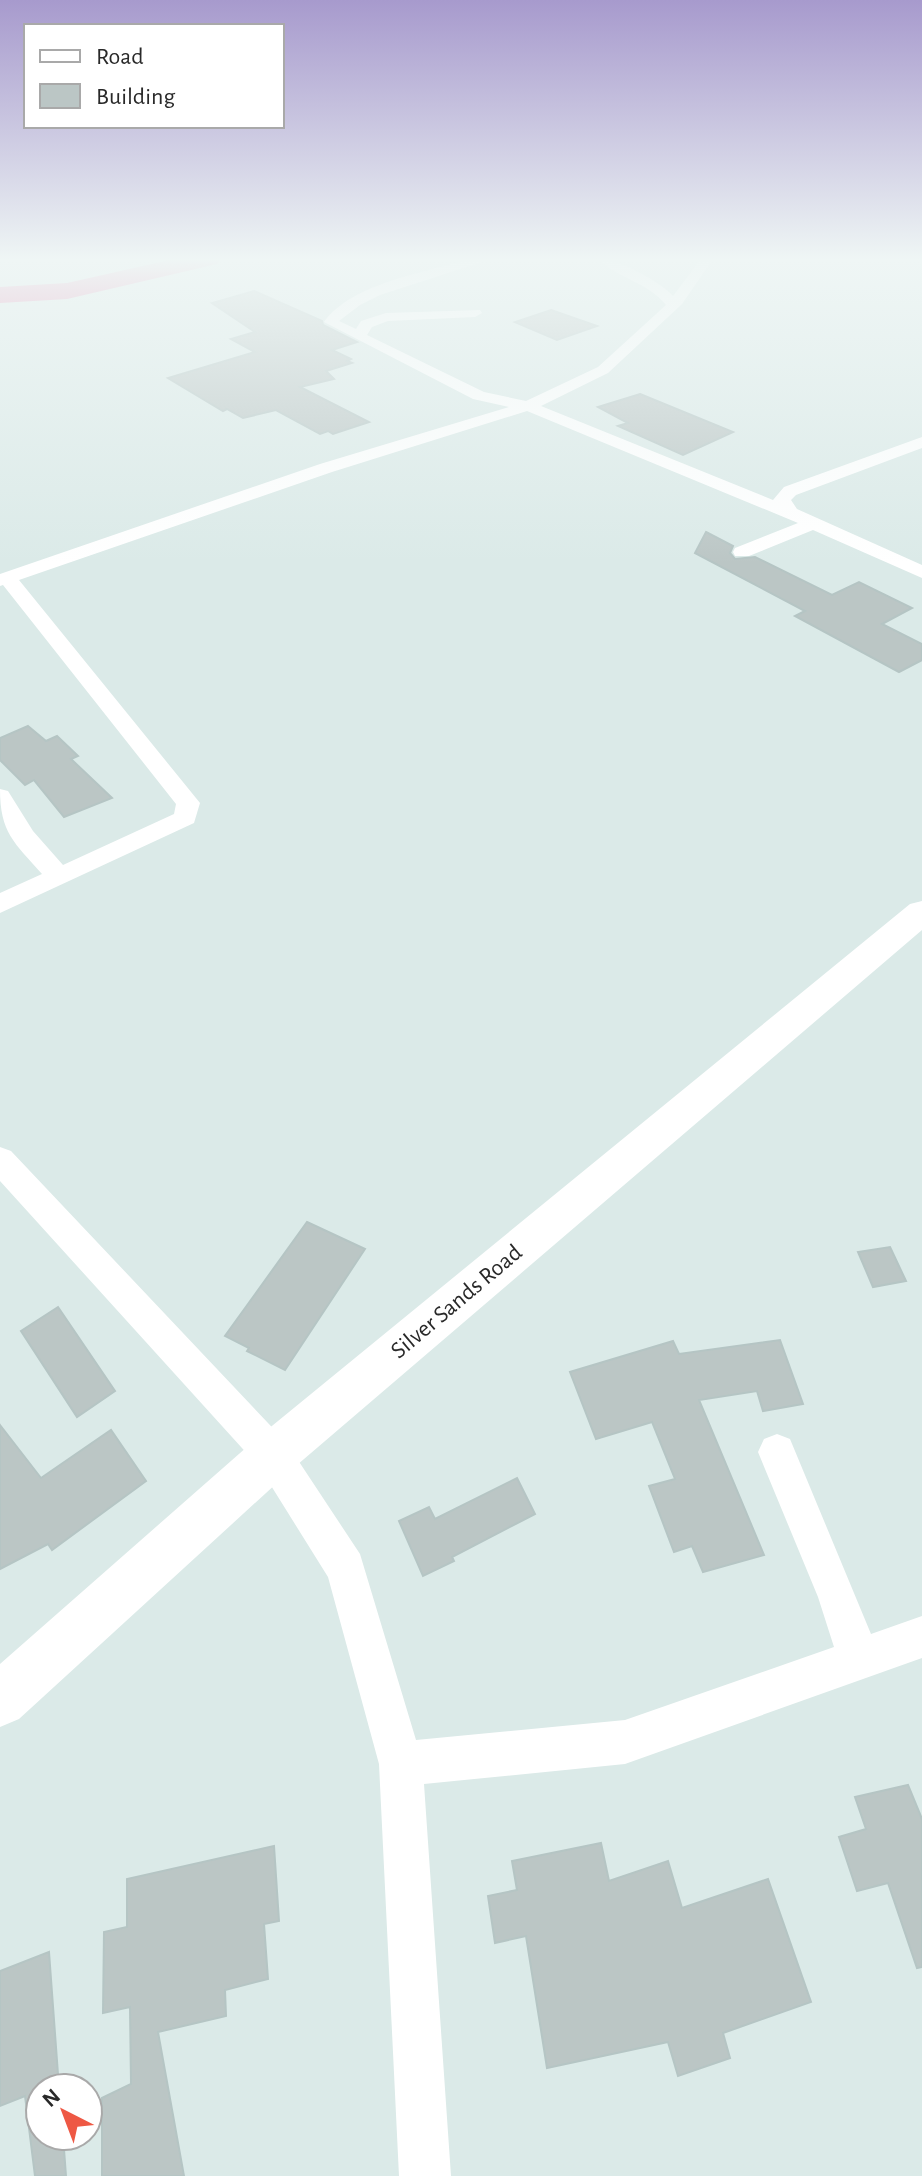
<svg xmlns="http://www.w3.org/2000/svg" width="922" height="2176" font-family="'Alegreya Sans',sans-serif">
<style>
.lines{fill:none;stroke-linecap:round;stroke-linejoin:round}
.river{fill:#e674a5;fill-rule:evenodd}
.building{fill:#bbc6c5;stroke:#b5c5c4;stroke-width:2}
.minor{fill:#fff;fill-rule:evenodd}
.tertiary{fill:#fff;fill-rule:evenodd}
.labels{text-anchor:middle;stroke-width:7;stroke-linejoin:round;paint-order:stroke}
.street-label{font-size:24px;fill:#292929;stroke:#fff}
</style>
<rect width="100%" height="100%" fill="#dbeae8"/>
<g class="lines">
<!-- river -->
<polygon class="river" points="174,259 221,259 217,264 67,299 0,303 0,287 67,283"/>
</g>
<!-- building -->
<g class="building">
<polygon points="254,291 322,321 323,325 357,342 332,350 351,359 347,361 352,363 326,371 334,379 300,387 369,422 333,434 328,431 320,434 276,410 243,418 227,409 223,411 168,378 255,352 231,339 255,332 212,303"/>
<polygon points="551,310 597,326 557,340 515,322"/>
<polygon points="640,394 733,432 683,455 618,426 628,423 598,407"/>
<polygon points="706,532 733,546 730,553 735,559 755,557 832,595 859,582 912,608 882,624 922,644 922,660 899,672 795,616 805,611 695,553"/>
<polygon points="28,726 46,741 57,736 78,756 71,759 112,798 64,817 34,780 25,785 0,760 0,738"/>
<polygon points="307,1222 365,1249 285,1370 247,1351 249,1348 225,1336"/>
<polygon points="890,1247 906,1281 873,1287 858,1252"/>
<polygon points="58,1307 115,1391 77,1417 21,1331"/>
<polygon points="780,1340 803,1404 763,1411 757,1391 699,1400 764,1555 703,1572 692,1546 674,1552 649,1486 675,1479 652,1422 596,1439 570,1372 673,1341 679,1354"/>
<polygon points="0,1425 41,1478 111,1430 146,1481 52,1550 48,1544 0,1569"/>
<polygon points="517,1478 535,1514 452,1557 454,1561 423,1576 399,1521 429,1507 435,1519"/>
<polygon points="908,1785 922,1819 922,1967 917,1968 888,1883 857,1891 839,1837 866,1829 855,1797"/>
<polygon points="601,1843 609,1881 668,1861 682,1908 768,1879 811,2002 723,2033 730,2058 678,2076 668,2042 547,2068 526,1936 495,1943 488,1896 517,1890 512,1861"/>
<polygon points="274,1846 279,1921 264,1924 268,1979 225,1990 226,2016 158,2032 184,2176 102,2176 102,2098 131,2084 130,2007 103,2013 104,1932 127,1927 127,1879"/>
<polygon points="49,1952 59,2088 40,2088 40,2136 63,2136 66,2176 35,2176 25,2096 0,2106 0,1971"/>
</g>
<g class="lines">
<!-- minor -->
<g class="minor">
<path d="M 471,259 L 491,259 L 380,295 L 360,305 L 339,321 L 356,329 L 361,321 L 386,313 L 480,310 L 482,313 L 475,317 L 388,321 L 372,327 L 367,335 L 484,392 L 526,401 L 598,367 L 666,305 C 648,282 618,279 599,259 C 619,259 659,281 673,296 L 701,259 L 713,259 L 682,304 L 608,373 L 541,406 L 773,500 L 784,487 L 922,437 L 922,448 L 796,495 L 791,500 L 797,509 L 922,565 L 922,578 L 813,530 L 749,556 L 735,556 L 733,552 L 735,548 L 798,523 L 527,411 L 332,472 L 19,580 L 200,803 L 194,823 L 0,913 L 0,893 L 42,874 C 14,842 0,833 0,789 L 8,791 L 33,831 L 63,865 L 174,814 L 176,804 L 3,585 L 0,586 L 0,574 L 320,464 L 509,407 L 473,399 L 324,322 C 352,283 427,272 471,259 Z"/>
<polygon points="0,1147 11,1151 286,1442 360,1554 416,1740 625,1720 834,1647 818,1597 758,1452 764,1439 777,1434 790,1439 871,1634 922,1616 922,1658 625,1764 424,1784 451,2176 399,2176 379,1764 328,1577 260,1468 0,1181"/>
</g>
<!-- tertiary -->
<polygon class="tertiary" points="922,901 922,930 290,1471 19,1719 0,1727 0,1664 256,1439 910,904"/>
</g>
<!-- sky -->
<linearGradient id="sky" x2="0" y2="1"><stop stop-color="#a79acd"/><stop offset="0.46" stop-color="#eff6f5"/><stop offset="1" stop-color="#eff6f5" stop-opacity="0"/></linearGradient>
<rect width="922" height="564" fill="url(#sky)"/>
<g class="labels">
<!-- street labels -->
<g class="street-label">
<text transform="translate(456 1301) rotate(-40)" y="8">Silver Sands Road</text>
</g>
</g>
<!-- legend -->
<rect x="24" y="24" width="260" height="104" fill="#ffffff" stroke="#a9a9a9" stroke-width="2"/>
<rect x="40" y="50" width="40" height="12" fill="#ffffff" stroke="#a9a9a9" stroke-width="2"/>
<text x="96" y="64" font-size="24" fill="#292929">Road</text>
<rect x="40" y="84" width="40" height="24" fill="#bbc6c5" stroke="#a9a9a9" stroke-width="2"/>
<text x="96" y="104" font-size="24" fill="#292929">Building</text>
<!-- north arrow -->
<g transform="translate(64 2112) rotate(318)"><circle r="38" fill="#ffffff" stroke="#a9a9a9" stroke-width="2"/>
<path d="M0-6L14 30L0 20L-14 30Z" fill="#ee5844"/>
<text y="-12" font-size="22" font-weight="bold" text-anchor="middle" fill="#292929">N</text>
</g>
</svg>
